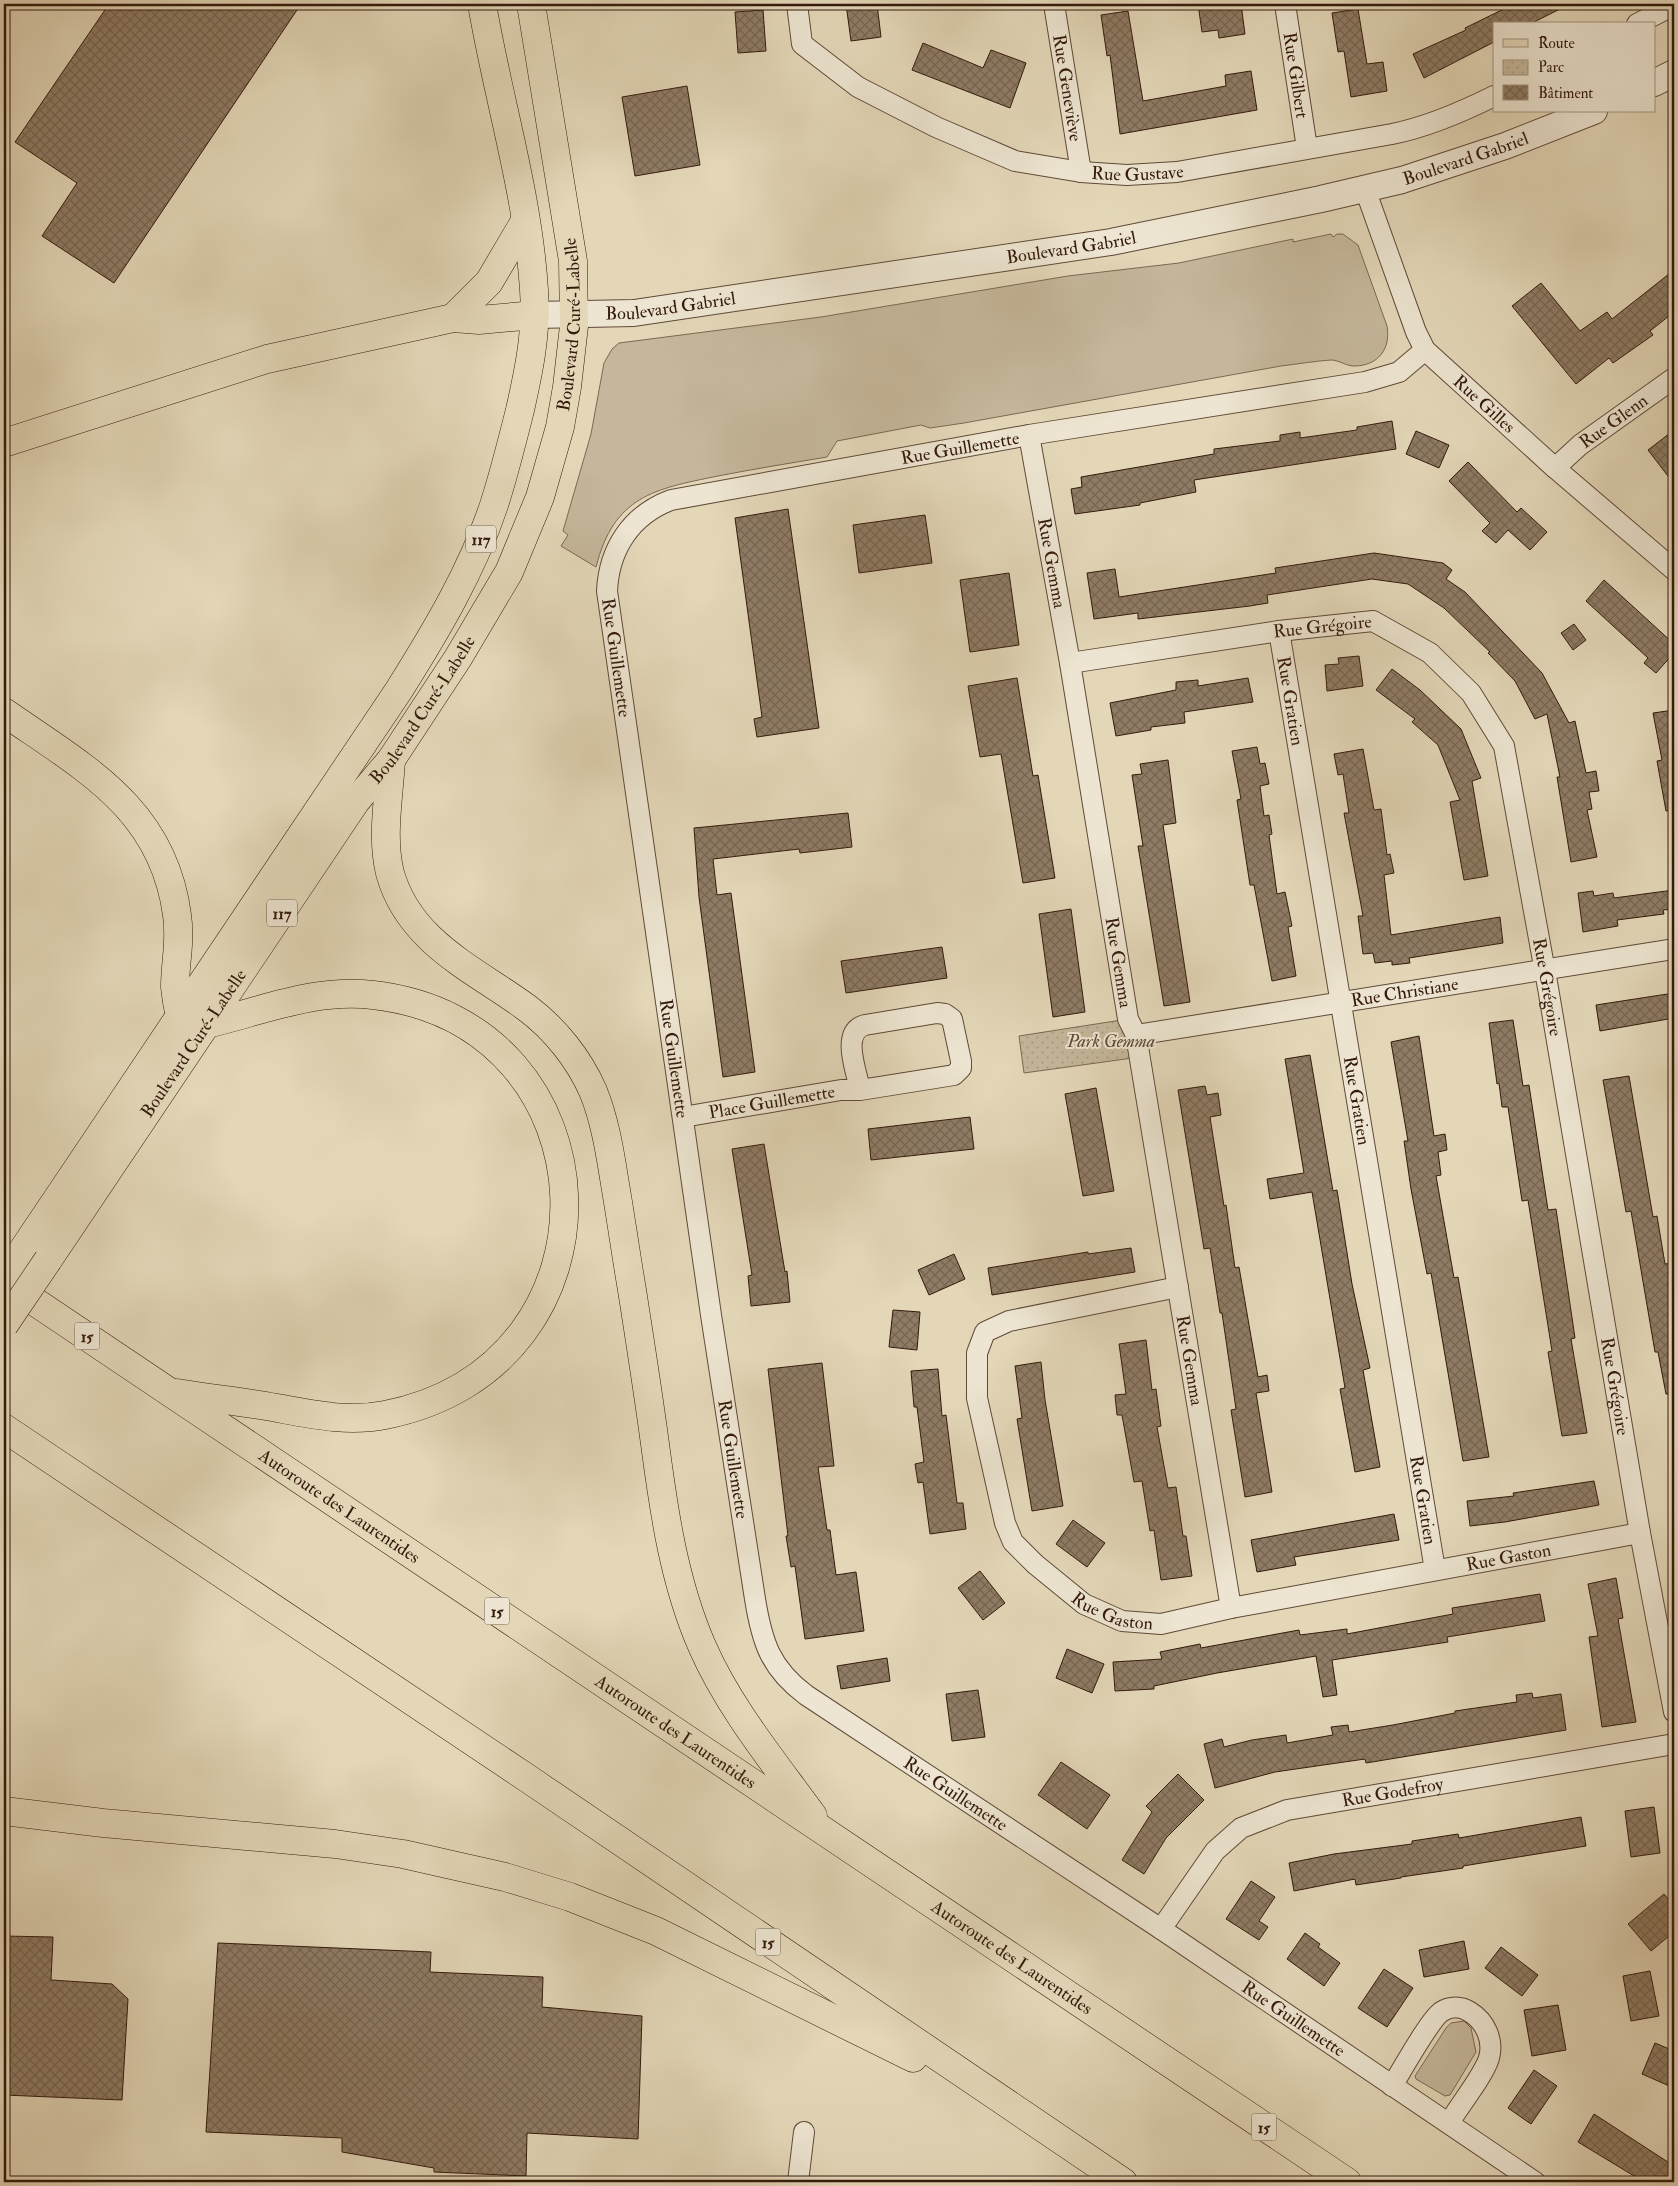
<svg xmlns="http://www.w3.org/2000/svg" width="1678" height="2186" font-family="'IM FELL Double Pica',serif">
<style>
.grass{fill:#c5b79b;stroke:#7c6854}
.park{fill:url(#park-dots);stroke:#7c6854}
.building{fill:url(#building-cross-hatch);stroke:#341a0c}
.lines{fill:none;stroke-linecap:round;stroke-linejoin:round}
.minor-casing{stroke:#604937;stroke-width:22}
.tertiary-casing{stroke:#604937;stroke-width:28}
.primary-casing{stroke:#341a0c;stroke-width:29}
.motorway-casing{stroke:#341a0c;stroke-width:29}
.minor{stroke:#ede5d1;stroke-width:20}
.tertiary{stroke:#ede5d1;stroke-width:26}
.primary{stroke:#e3d7b8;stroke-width:28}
.motorway{stroke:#e3d7b8;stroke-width:28}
.primary-bridge-casing{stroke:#341a0c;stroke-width:29;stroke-linecap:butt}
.primary-bridge{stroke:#e3d7b8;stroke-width:28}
.labels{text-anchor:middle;stroke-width:4;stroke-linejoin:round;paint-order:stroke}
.shield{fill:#ede5d1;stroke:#6c5747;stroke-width:1}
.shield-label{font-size:16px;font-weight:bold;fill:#341a0c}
.street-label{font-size:18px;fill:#341a0c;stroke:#ede5d1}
.park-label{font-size:18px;font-style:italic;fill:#604937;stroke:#ede5d1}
</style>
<defs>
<pattern id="park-dots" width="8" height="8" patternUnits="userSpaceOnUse" patternTransform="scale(1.25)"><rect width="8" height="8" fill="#c5b79b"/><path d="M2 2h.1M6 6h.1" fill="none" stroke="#aa9d84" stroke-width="1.8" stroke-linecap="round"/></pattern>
<pattern id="building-cross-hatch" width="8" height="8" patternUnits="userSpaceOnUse" patternTransform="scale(1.25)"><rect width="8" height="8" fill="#8f7c65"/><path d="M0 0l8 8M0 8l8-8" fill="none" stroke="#766552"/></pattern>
</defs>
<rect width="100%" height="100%" fill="#e3d7b8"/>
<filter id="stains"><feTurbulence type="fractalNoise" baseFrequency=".004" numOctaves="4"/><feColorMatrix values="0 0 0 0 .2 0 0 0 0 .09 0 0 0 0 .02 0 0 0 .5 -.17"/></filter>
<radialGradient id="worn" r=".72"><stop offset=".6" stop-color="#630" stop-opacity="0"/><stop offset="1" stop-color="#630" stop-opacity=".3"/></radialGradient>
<!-- grass -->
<g class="grass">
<path d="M 1331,234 L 1333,237 L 1337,234 L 1343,234 L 1358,245 L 1387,326 C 1391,349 1378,366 1354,366 C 1346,366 1339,360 1331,360 C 1315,361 1298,364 1281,366 L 964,423 L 930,428 L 921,425 L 837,441 L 827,457 C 791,463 754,469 718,476 C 654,489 614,496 596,567 L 561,546 L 568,535 L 563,531 L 591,434 L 604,363 L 612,349 L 619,343 L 821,317 L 1068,276 L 1179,263 L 1293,239 L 1293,242 Z"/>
<polygon points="1464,2021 1471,2028 1476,2052 1450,2095 1445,2096 1416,2079 1415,2076 1446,2028 1451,2023"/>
</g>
<!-- park -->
<polygon class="park" points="1128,1019 1140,1057 1024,1073 1019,1036"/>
<!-- building -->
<g class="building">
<polygon points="109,4 301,4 114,283 42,236 77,183 15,142"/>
<polygon points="846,4 877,4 881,37 851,41"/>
<polygon points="1198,4 1241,4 1245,34 1219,38 1218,30 1202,32"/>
<polygon points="1514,4 1570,4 1530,24 1494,24 1494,42 1424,78 1413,54 1466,30 1465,28"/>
<polygon points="1358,9 1367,64 1383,62 1387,91 1351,97 1344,51 1338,52 1332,13"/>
<polygon points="763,10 766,51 738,53 735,12"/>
<polygon points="1128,11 1143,101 1226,86 1225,75 1251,71 1257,110 1120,134 1110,55 1107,56 1101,15"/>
<polygon points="923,43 983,68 991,50 1026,63 1010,108 912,70"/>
<polygon points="687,86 700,165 635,176 622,97"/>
<polygon points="1674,270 1674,312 1650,331 1653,335 1613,363 1609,358 1576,384 1512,306 1541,283 1580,331 1607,312 1612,319"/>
<polygon points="1392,421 1396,449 1194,480 1196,492 1140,503 1140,505 1075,514 1071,489 1082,487 1081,477 1214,454 1214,449 1280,441 1280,435 1300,432 1300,438 1357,430 1357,427"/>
<polygon points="1674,430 1674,484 1648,450"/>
<polygon points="1416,431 1449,445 1439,468 1406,454"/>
<polygon points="1468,462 1517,512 1521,508 1547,532 1530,550 1508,530 1496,543 1482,531 1490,523 1449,481"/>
<polygon points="788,509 819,728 757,737 754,719 762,717 735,518"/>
<polygon points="925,515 932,563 859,573 853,525"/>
<polygon points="1374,553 1443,563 1452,570 1446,579 1465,592 1542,673 1569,723 1575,721 1586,773 1596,771 1599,791 1589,792 1592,809 1587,810 1597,857 1571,862 1557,777 1560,777 1547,714 1535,719 1515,681 1488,653 1490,652 1444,608 1408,584 1372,579 1267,595 1268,603 1250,606 1138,619 1138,613 1094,619 1087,573 1115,569 1119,597 1276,573 1275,568"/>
<polygon points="1009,573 1019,645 970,652 960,580"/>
<polygon points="1604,580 1674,644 1674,653 1656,673 1644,663 1648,658 1586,601"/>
<polygon points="1574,624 1586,640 1573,650 1561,633"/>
<polygon points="1359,656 1363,686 1327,691 1325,665 1339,664 1338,658"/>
<polygon points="1392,669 1420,690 1461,729 1481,778 1472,781 1488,876 1464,880 1450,802 1460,800 1438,745 1412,722 1415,719 1376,690"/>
<polygon points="1017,678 1033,776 1038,775 1055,878 1023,883 1001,754 980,757 968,686"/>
<polygon points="1248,678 1253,702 1184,712 1185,723 1151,727 1151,730 1116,736 1110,703 1176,690 1176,682 1198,680 1198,686"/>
<polygon points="1674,710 1674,810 1666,811 1657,761 1662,760 1653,713"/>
<polygon points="1257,747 1260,764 1265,763 1269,784 1260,786 1264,816 1269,815 1272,834 1269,835 1277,894 1285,892 1292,926 1288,927 1296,976 1272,981 1254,885 1250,885 1237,800 1241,799 1232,751"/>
<polygon points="1363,749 1374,810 1381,809 1387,855 1390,854 1394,873 1384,875 1391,935 1500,917 1503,943 1409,958 1410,963 1392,965 1392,961 1375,963 1373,953 1363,954 1358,916 1363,916 1344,813 1349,813 1343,774 1338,775 1334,754"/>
<polygon points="1168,760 1176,823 1163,825 1190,1002 1164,1006 1138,846 1143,846 1132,775 1142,774 1140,764"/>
<polygon points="848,813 852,847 800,853 799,849 713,859 717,895 731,893 755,1072 723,1077 699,897 694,828"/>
<polygon points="1674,890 1674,909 1663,910 1664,914 1617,920 1618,926 1583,932 1578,893 1593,891 1594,896 1613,893 1614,898"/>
<polygon points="1071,909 1085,1012 1053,1017 1039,914"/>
<polygon points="942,947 947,978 846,993 841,961"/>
<polygon points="1674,993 1674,1018 1600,1031 1596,1005"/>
<polygon points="1513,1020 1523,1086 1529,1085 1548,1210 1556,1209 1575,1338 1571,1339 1587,1433 1562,1436 1548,1352 1552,1351 1528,1200 1522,1201 1508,1107 1502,1107 1499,1083 1497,1084 1489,1023"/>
<polygon points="1419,1036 1434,1136 1445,1134 1447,1150 1438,1152 1441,1175 1436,1176 1454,1278 1458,1277 1489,1457 1463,1461 1431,1273 1427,1274 1411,1189 1404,1141 1408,1141 1391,1042"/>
<polygon points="1310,1055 1333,1191 1337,1190 1352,1284 1370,1368 1363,1370 1380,1467 1355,1472 1340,1389 1345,1388 1312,1192 1270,1199 1267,1179 1304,1173 1285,1059"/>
<polygon points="1629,1076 1653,1217 1657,1216 1665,1264 1674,1263 1674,1282 1668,1283 1674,1323 1674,1394 1666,1394 1658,1352 1655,1352 1631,1211 1626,1212 1603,1080"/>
<polygon points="1205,1086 1207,1095 1218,1093 1221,1115 1210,1117 1224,1206 1226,1205 1235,1268 1239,1267 1258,1377 1267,1375 1269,1391 1256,1393 1272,1492 1245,1497 1231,1410 1236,1409 1222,1313 1220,1313 1210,1248 1204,1249 1178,1090"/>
<polygon points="1096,1088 1114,1191 1083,1196 1065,1094"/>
<polygon points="970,1117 974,1149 871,1160 868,1129"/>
<polygon points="764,1144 785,1272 787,1271 790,1302 751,1306 748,1276 752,1275 732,1149"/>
<polygon points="1131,1248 1135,1272 992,1295 988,1268 1088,1252 1088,1254"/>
<polygon points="954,1254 965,1279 929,1295 918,1270"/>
<polygon points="893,1310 920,1312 917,1350 889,1347"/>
<polygon points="1146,1340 1152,1390 1156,1389 1161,1426 1157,1427 1168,1488 1176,1487 1183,1536 1186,1536 1192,1576 1161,1580 1154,1530 1150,1531 1142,1481 1134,1482 1122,1415 1117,1415 1115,1395 1126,1394 1119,1344"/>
<polygon points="1041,1362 1045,1400 1063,1506 1032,1511 1017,1419 1022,1418 1015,1366"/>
<polygon points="822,1363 834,1466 818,1467 827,1530 830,1530 836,1575 856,1572 864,1631 805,1639 795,1566 791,1567 786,1536 788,1536 768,1369"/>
<polygon points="938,1369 942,1416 946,1415 957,1503 963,1503 966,1529 930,1534 923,1482 918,1483 915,1464 924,1462 917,1407 914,1407 911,1371"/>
<polygon points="1594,1481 1599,1505 1505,1522 1470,1526 1467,1501 1514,1496 1513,1493"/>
<polygon points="1394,1514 1399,1540 1294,1557 1296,1565 1257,1572 1251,1540"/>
<polygon points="1073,1520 1105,1543 1087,1567 1056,1544"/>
<polygon points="980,1571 1005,1603 983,1620 958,1588"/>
<polygon points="1616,1578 1623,1618 1618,1619 1636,1722 1602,1727 1589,1637 1598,1636 1588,1584"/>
<polygon points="1540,1594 1545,1621 1447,1637 1448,1642 1332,1660 1337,1695 1323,1697 1316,1656 1217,1673 1154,1686 1154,1689 1115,1691 1113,1662 1162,1659 1160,1652 1200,1644 1201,1648 1299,1630 1300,1635 1347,1629 1347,1634 1453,1614 1452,1608"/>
<polygon points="1067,1649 1104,1664 1092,1693 1056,1678"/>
<polygon points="887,1658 890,1681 841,1689 837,1666"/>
<polygon points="978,1690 985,1737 952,1741 946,1694"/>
<polygon points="1532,1693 1533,1698 1561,1694 1566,1730 1366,1763 1365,1759 1275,1772 1215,1788 1204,1744 1222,1739 1224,1747 1252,1740 1286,1735 1287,1743 1333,1735 1331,1727 1348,1725 1349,1732 1393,1725 1455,1713 1455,1711 1517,1702 1516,1695"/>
<polygon points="1061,1762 1110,1795 1087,1829 1038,1795"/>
<polygon points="1178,1774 1204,1800 1166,1838 1144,1874 1122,1860 1152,1812 1146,1806"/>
<polygon points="1654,1807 1660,1853 1631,1857 1625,1811"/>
<polygon points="1581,1817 1586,1846 1463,1866 1463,1868 1401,1877 1401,1878 1356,1885 1355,1879 1294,1891 1289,1863 1334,1854 1412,1844 1412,1841 1458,1834 1459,1838"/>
<polygon points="1251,1881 1275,1897 1259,1921 1268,1927 1259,1940 1226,1919"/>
<polygon points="1664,1894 1674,1906 1674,1932 1651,1951 1628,1924"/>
<polygon points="1305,1933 1320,1944 1318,1947 1340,1963 1324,1986 1287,1959"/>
<polygon points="4,1936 53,1937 51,1980 112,1984 128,1999 122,2100 4,2095"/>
<polygon points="1464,1941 1469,1969 1424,1977 1419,1950"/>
<polygon points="218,1943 431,1952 430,1972 543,1977 542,2007 642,2016 638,2139 527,2133 526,2176 434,2172 434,2168 342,2152 342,2138 206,2132"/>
<polygon points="1501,1947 1538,1975 1522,1996 1485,1968"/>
<polygon points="1384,1969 1413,1988 1387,2027 1358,2008"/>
<polygon points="1650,1971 1659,2016 1631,2021 1623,1976"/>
<polygon points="1558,2005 1566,2050 1532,2056 1524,2010"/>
<polygon points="1655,2043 1674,2051 1674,2088 1642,2074"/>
<polygon points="1534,2070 1557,2086 1531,2124 1508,2108"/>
<polygon points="1594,2114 1674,2166 1674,2182 1644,2182 1578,2142"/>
</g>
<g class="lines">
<defs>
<g id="minor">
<path id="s1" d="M 797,4 L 802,44 L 858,87 L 936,127 L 1015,161 L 1081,172 L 1127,175 L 1177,172 L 1392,134 C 1427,127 1462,112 1494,96"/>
<path id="s2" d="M 1054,4 L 1081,172"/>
<path id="s3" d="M 1285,4 L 1307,148"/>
<polyline points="1637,24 1674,5"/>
<path id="s4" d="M 1365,189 L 1416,332 L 1425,350 L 1555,468 L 1674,570"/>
<path id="s5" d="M 1425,350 L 1399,372 L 1365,382 L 1029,435 L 671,500 C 631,515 609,549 607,591 L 711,1315 L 755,1599 C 762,1642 770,1668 806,1695 L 1161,1929 L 1535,2182"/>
<path id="s6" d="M 1029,435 L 1070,663 L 1128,1019 L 1136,1035 L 1231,1608"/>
<path id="s7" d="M 1555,468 L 1580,445 L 1674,378"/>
<path id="s8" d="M 1279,631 L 1435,1570"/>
<path id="s9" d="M 1070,663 L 1279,631 L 1373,621 L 1430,653 L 1471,693 L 1504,746 L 1548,988 L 1640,1533 L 1674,1712"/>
<path id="s10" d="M 1136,1035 L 1674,949"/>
<path id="s11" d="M 683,1117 L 841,1090 L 860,1090 L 954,1075 L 961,1068 L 961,1061 L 952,1019 L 945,1014 L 937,1013 L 865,1025 C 840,1032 857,1072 860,1090"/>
<path id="s12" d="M 1178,1287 L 1009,1321 L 985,1332 L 977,1353 L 977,1398 L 1005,1523 L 1013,1542 L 1035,1564 L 1084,1604 L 1122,1621 L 1161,1624 L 1231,1608 L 1640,1533"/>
<path id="s13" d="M 1161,1929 L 1215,1851 L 1241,1828 L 1287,1810 L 1674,1744"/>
<path d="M 1392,2086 C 1402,2070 1429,2021 1441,2012 C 1450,2006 1461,2006 1470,2012 C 1485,2021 1494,2040 1489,2058 C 1484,2075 1459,2106 1449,2123"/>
<polyline points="798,2182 804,2132"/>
</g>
<g id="tertiary">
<polyline points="1654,83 1674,73"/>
<path id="s14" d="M 535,315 L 634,313 L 1111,242 L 1321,199 L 1402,180 L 1505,146 L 1594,111"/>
</g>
<g id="primary">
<path id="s15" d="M 48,1260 L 356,801 L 391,760 L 458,658 L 509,572 L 540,497 L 560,427 L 567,387 L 574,326 L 573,261 L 531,4"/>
<path d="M 4,1278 L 399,690 C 436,631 472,571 494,505 C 504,474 512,442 520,410 C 529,370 537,332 534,290 C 528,193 498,99 482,4"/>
</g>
<g id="motorway">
<polyline points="453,318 489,282 525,221"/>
<polyline points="4,443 267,359 453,318 479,320 535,315"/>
<path d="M 4,712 C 84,768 163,808 177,915 C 181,942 175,962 175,987 C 176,997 178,1008 180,1017"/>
<path d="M 391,760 C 389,797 381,837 390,873 C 409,942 474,969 527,1008 C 555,1029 579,1059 593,1091 C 605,1120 610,1153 615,1184 C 621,1219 626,1255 632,1290 C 640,1341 648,1392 655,1444 C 664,1512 674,1582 702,1646 C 729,1708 774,1762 813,1816"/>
<path id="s16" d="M 4,1281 L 1347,2182"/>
<path d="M 177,1393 C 207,1398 237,1401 266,1406 C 306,1413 344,1423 385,1415 C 633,1366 619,1023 373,995 C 315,988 262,1011 207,1024"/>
<polyline points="4,1428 527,1778 1123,2182"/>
<polyline points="4,1811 103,1823 335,1844 403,1854 505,1877 570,1897 656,1931 913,2058"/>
</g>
</defs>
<!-- minor casing -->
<use href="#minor" class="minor-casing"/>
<!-- tertiary casing -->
<use href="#tertiary" class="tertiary-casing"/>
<!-- primary casing -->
<use href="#primary" class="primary-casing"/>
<!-- motorway casing -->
<use href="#motorway" class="motorway-casing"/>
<!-- minor -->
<use href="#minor" class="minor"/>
<!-- tertiary -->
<use href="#tertiary" class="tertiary"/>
<!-- primary -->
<use href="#primary" class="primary"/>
<!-- motorway -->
<use href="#motorway" class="motorway"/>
<defs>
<polyline id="primary-bridge" points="4,1325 48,1260"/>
</defs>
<!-- primary-bridge casing -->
<use href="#primary-bridge" class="primary-bridge-casing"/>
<!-- primary-bridge -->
<use href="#primary-bridge" class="primary-bridge"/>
</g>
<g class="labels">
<!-- shield labels -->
<g class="shield">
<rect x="466" y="525.5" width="30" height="27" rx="4"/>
<rect x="267" y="899.5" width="30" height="27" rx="4"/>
<rect x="74.5" y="1322.5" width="25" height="27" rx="4"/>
<rect x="484.5" y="1597.5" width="25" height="27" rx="4"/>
<rect x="755.5" y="1928.5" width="25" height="27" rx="4"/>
<rect x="1251.5" y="2113.5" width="25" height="27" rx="4"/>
</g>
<g class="shield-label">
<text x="481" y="545">117</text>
<text x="282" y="919">117</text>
<text x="87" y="1342">15</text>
<text x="497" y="1617">15</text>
<text x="768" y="1948">15</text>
<text x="1264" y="2133">15</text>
</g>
<!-- street labels -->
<g class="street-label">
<text dy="6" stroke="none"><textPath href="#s3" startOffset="72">Rue Gilbert</textPath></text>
<text dy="6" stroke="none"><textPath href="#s2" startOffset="85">Rue Geneviève</textPath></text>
<text dy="6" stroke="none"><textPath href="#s14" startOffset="946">Boulevard Gabriel</textPath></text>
<text dy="6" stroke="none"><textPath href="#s1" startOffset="408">Rue Gustave</textPath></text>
<text dy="6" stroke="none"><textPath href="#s14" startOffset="541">Boulevard Gabriel</textPath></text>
<text dy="6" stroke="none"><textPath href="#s14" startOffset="136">Boulevard Gabriel</textPath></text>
<text dy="6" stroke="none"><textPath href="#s15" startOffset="1086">Boulevard Curé-Labelle</textPath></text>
<text dy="6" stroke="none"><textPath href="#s4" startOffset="252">Rue Gilles</textPath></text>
<text dy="6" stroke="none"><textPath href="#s7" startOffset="75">Rue Glenn</textPath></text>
<text transform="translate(960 448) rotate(-10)" y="6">Rue Guillemette</text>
<text dy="6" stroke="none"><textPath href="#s6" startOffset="130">Rue Gemma</textPath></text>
<text dy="6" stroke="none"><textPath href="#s9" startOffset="255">Rue Grégoire</textPath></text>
<text dy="6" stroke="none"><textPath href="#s5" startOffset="959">Rue Guillemette</textPath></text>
<text dy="6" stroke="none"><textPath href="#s8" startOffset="71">Rue Gratien</textPath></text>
<text dy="6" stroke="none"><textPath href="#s15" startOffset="666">Boulevard Curé-Labelle</textPath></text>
<text dy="6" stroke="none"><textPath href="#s6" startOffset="535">Rue Gemma</textPath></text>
<text dy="6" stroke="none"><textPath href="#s9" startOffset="736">Rue Grégoire</textPath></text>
<text dy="6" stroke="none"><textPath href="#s10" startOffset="272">Rue Christiane</textPath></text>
<text dy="6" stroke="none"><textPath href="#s15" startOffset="261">Boulevard Curé-Labelle</textPath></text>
<text dy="6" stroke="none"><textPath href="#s5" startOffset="1364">Rue Guillemette</textPath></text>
<text dy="6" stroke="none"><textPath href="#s8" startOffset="476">Rue Gratien</textPath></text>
<text dy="6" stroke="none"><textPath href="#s11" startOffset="90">Place Guillemette</textPath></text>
<text dy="6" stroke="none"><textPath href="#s6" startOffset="940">Rue Gemma</textPath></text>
<text dy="6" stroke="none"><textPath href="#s9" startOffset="1141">Rue Grégoire</textPath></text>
<text dy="6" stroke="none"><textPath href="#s5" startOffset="1769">Rue Guillemette</textPath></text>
<text dy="6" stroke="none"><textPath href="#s8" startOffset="881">Rue Gratien</textPath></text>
<text dy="6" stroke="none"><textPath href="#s16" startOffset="404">Autoroute des Laurentides</textPath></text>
<text dy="6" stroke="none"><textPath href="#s12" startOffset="944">Rue Gaston</textPath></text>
<text dy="6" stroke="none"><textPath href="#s12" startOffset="539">Rue Gaston</textPath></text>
<text dy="6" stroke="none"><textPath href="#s16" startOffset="809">Autoroute des Laurentides</textPath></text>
<text dy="6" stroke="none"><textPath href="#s13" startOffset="286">Rue Godefroy</textPath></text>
<text dy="6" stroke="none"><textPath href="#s5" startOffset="2202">Rue Guillemette</textPath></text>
<text dy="6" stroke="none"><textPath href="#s16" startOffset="1214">Autoroute des Laurentides</textPath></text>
<text dy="6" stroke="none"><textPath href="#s5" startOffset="2608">Rue Guillemette</textPath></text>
</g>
<!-- park labels -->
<g class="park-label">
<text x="1111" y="1047">Park Gemma</text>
</g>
</g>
<!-- margin -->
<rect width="1678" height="2186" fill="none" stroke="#e3d7b8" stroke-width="20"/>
<rect x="5" y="5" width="1668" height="2176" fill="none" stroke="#341a0c" stroke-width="2.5"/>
<rect x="10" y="10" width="1658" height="2166" fill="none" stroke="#341a0c"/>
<!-- legend -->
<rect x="1493" y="22" width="162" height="90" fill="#ede5d1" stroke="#a39482"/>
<rect x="1503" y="39" width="25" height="8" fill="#e3d7b8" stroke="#a39482"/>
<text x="1538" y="48" font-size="15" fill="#341a0c">Route</text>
<rect x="1503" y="60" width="25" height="15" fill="url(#park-dots)" stroke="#a39482"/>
<text x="1538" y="72" font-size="15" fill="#341a0c">Parc</text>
<rect x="1503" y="85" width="25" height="15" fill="url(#building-cross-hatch)" stroke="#a39482"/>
<text x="1538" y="98" font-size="15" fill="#341a0c">Bâtiment</text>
<rect width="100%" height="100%" filter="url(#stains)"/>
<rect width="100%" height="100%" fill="url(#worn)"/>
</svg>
